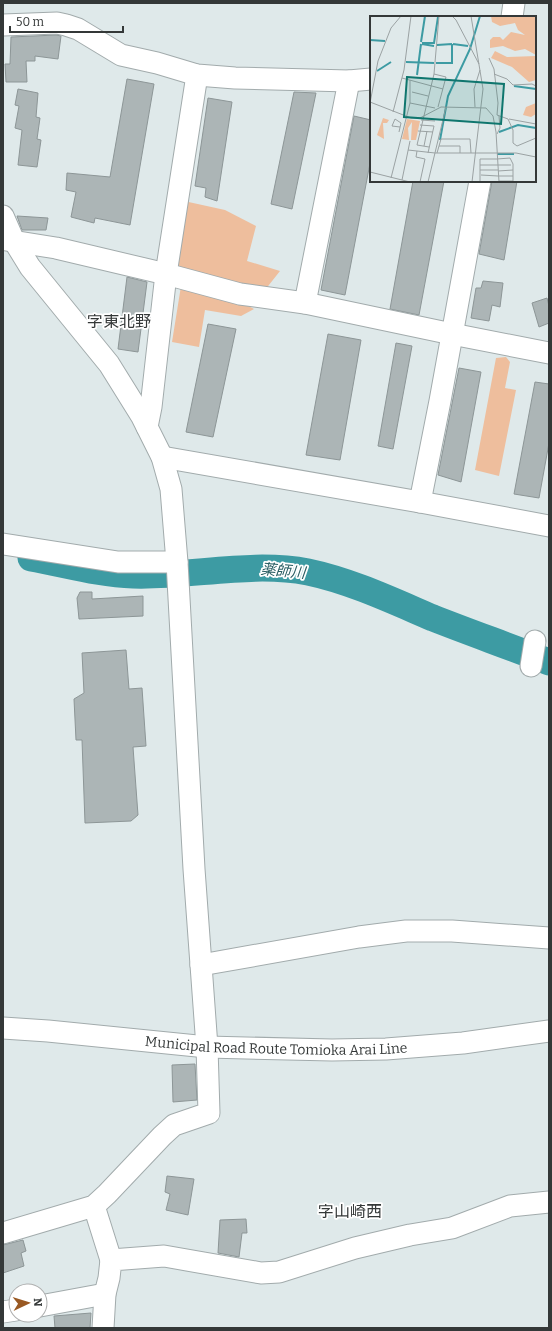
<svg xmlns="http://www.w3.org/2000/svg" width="552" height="1331" font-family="Bitter,'Noto Sans JP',serif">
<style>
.green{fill:#eebe9d}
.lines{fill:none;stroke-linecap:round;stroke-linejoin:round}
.river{stroke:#3d9ba3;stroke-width:27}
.building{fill:#acb5b6;stroke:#8d9697}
.minor-casing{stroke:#a2abac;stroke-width:23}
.minor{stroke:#fff;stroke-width:21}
.labels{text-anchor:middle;stroke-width:3.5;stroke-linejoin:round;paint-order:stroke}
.street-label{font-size:14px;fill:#343838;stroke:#fff}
.water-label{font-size:15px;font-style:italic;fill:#2a5e63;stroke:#fff}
.quarter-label{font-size:16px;fill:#343838;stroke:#fff}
.inset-river{fill:none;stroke:#3d9ba3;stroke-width:2}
.inset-road{fill:none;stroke:#9ba2a3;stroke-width:1}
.view{fill:#0f766e;fill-opacity:0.15;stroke:#0f766e;stroke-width:2}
.inset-edge{fill:none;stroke:#343838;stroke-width:2}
</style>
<rect width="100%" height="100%" fill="#dfe9ea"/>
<!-- green -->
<g class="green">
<polygon points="184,201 225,210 256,226 247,261 280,271 265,290 172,266"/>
<polygon points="181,286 235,299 254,309 241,316 205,310 199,347 172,342"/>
<polygon points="506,357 510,362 505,388 516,390 499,476 475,470 496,358"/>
</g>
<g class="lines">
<!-- river -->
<path class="river" d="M 31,558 C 65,564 99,574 133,575 C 191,577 250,561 308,572 C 351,581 393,601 433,618 C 471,633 511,647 549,662"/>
</g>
<!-- building -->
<g class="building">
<polygon points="56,35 61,36 58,59 35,56 35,61 26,61 27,82 6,82 5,64 10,64 11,37"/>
<polygon points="127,79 154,84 130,225 95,218 94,223 71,217 76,192 66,190 67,173 110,177"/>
<polygon points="18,89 38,93 36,117 40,118 37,139 41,140 37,167 18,165 22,130 15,128 19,106 15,105"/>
<polygon points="294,92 316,93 292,209 271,204"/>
<polygon points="208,98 232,102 217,201 205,197 206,188 195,186"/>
<polygon points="354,116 371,120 371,158 345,295 321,290"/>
<polygon points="413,181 444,181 419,315 390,309"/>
<polygon points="492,181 517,181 504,260 479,254"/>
<polygon points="17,216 48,218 46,230 22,230"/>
<polygon points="127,277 147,282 138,352 118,349"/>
<polygon points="483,281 503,283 500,307 492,305 489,321 471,318 476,288 481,288"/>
<polygon points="547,298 549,306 549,323 539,327 532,303"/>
<polygon points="208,324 236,329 213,437 186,432"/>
<polygon points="328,334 361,340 340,460 306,455"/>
<polygon points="396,343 412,346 393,449 378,446"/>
<polygon points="459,368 481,372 461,482 438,475"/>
<polygon points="535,382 549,384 549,443 539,498 514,494"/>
<polygon points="80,592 92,592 92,599 143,596 143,616 79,619 77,598"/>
<polygon points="126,650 129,689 142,688 146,746 133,747 138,815 131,821 85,823 82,740 76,740 74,699 84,693 82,653"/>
<polygon points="195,1064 197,1100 173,1102 172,1065"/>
<polygon points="167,1176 194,1179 188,1215 166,1210 170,1194 165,1192"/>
<polygon points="246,1219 247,1233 242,1233 239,1257 218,1253 220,1220"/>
<polygon points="23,1240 26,1251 21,1253 24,1266 3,1273 3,1245"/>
<polygon points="91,1313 90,1328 55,1328 54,1316"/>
</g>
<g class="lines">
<defs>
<g id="minor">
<polyline points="512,17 514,3"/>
<polyline points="3,25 57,23 66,25 78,29 121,55 157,63 197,75 235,78 349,81 371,79"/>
<polyline points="3,216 14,241 30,267 109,364 142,417 162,457 171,489 177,562 194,869 207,1047 209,1113 174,1125 162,1136 107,1194 94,1206 3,1233"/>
<polyline points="6,240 56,248 166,274 240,294 305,303 452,334 549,353"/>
<polyline points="305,303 349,81"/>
<polyline points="147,427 151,407 166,274 197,75"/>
<polyline points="162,457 420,502 549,526"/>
<polyline points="420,502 440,401 480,181"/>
<polyline points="3,544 118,562 177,562"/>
<polyline points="531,666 535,641"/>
<polyline points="201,965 359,937 406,931 452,931 549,938"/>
<path id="s1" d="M 3,1028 L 48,1031 L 207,1047 L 332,1050 L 386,1049 L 463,1043 L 549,1031"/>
<polyline points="94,1206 111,1260"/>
<polyline points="40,1306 105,1294"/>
<polyline points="3,1312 16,1310"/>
<polyline points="103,1328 105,1294 109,1278 111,1260 164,1256 261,1273 279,1272 355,1248 410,1235 452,1228 510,1206 549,1202"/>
</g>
</defs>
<!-- minor casing -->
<use href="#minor" class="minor-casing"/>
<!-- minor -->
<use href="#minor" class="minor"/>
</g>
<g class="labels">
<!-- street labels -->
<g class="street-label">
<text dy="5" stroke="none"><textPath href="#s1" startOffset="274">Municipal Road Route Tomioka Arai Line</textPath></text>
</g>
<!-- water labels -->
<g class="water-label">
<text transform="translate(283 571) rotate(5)" y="5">薬師川</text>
</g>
<!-- quarter labels -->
<g class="quarter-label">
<text x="119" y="327">字東北野</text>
<text x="350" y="1217">字山崎西</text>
</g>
</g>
<!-- overview -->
<g transform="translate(370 16)">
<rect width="166" height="166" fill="#dfe9ea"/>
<path d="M 121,0 L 166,0 L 166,39 L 155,33 L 145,35 L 133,30 L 120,32 L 120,24 L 123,21 L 130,21 L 133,24 L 141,16 L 155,19 L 148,14 L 145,7 L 130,10 L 122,6 ZM 125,35 L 137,41 L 166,40 L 166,64 L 159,66 L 142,51 L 121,42 ZM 166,87 L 166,98 L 161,101 L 153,99 L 156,91 ZM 13,102 L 19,104 L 17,107 L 13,107 L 14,123 L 7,119 ZM 37,103 L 50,105 L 46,124 L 41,124 L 42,106 L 38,112 L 39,124 L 32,123 Z" fill="#eebe9d"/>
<path class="inset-river" d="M 0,24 L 15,25M 51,26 L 55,0M 52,27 L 64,27 L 68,1M 52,28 L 64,30M 83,28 L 98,30M 67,29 L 82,28M 36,46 L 64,47M 66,47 L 82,47 L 82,28M 7,55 L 21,46M 47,59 L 51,28M 144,70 L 166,73M 129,116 L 148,109 L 166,112M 70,124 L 78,80 L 100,33 L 110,0M 127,138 L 144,138"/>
<path class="inset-road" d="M 82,0 L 86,4 L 109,48M 101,0 L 113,73 L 102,166M 119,42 L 124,53 L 128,87 L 127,99 L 138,103 L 143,114 L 143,127 L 147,130M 64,58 L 76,61 L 68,91M 124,58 L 137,63 L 143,69 L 162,68 L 166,70M 32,62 L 73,73M 42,76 L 58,80M 0,86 L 41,102 L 50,102 L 71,91 L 116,92 L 123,100 L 126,116 L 129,166M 0,87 L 8,45 L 21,12 L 31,0M 40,87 L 65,92M 105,91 L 104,73 L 110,54M 23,96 L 34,54 L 41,0M 139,103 L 166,108M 51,104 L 65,105M 50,109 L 64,110 L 58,137M 48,115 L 63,116M 29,116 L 31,107 L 25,103 L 22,110 L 30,111M 127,118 L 130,112 L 129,100M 71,123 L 100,123 L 101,137M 54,130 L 57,115M 69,130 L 90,130 L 90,137M 147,130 L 166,122M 59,131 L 47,129 L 64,58 L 69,0M 38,134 L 65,137 L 146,137 L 166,141M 47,135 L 46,141 L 55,143 L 50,166M 67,137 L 71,123M 127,143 L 140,142 L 143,148 L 143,165 L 129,165M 110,149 L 141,149M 110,154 L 128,154M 128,155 L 143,154M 0,156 L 40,166M 111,159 L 128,160M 128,160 L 143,160M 21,162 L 40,87 L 40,64M 32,164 L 40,125M 58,166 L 76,91M 110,166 L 110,143 L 127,143"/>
<path class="view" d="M 37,61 L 134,68 L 131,108 L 34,101 Z"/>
<rect width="166" height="166" class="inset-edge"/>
</g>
<!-- border -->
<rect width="552" height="1331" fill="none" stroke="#343838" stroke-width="8"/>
<!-- north arrow -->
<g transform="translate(28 1303) rotate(86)"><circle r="19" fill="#ffffff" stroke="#aeafaf"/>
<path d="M0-3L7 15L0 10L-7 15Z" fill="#995923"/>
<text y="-6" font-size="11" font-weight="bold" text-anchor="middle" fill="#343838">N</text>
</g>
<!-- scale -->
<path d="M10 26v6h113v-6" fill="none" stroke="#343838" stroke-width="2"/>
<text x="16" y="26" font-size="12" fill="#343838" stroke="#ffffff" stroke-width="3" paint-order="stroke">50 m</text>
</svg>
